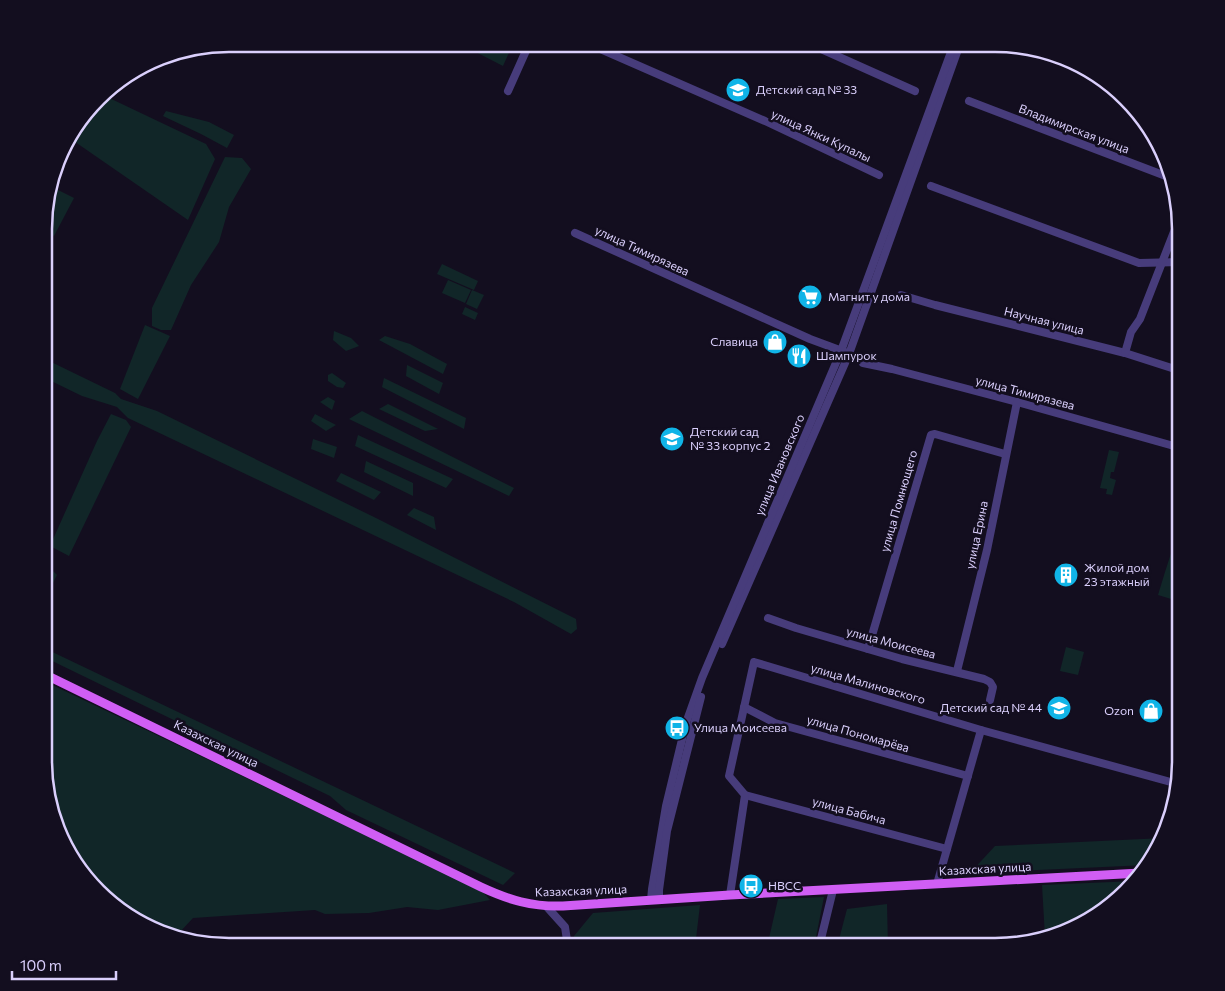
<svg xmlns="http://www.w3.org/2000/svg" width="1225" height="991" font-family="Commissioner,sans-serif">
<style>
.green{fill:#112628}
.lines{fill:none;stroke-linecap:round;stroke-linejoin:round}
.minor{stroke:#473c7b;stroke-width:8}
.major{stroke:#d05ef4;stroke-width:9}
.labels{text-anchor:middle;stroke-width:5;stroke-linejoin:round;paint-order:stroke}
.poi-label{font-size:12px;fill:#dacffc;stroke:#130e1f;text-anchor:start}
.street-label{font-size:12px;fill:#dacffc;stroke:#130e1f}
.rim{fill:none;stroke:#dacffc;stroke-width:2.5}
</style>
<rect width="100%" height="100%" fill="#130e1f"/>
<!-- green -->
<g class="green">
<polygon points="460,44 513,44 503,66"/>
<polygon points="103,95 206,144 215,159 188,220 68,137"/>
<polygon points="166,111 209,122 234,135 227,148 201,134 163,116"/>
<polygon points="225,157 242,158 251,169 229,207 219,242 191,285 171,330 161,330 152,326 152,308"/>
<polygon points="52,187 74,198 54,236 45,231 45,205"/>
<polygon points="442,264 478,281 474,290 437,274"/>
<polygon points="448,280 471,290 465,303 442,293"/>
<polygon points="472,290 484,295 477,309 466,304"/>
<polygon points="465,307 478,313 475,320 462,314"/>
<polygon points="145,325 170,336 138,399 120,389"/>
<polygon points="334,331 351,338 359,346 346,351 333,340"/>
<polygon points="385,336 410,344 447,364 443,374 379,340"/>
<polygon points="45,359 115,393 121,399 157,411 376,518 576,619 577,629 571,634 514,602 128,418 117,407 82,396 45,378"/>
<polygon points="407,365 443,383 439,394 406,376"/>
<polygon points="332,373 346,383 343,388 337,387 328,381 328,375"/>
<polygon points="384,378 466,418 464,429 382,387"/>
<polygon points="328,397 335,401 332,410 320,402"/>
<polygon points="388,404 438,429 425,431 379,409"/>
<polygon points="362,411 514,488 509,496 349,419"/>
<polygon points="111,414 126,420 131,427 69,556 50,546 97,441"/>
<polygon points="315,414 336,425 326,431 311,421"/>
<polygon points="358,435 453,479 446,488 355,446"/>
<polygon points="313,439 337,447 334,458 311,449"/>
<polygon points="1109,450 1119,452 1114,472 1111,472 1110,478 1116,480 1112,495 1106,494 1107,489 1100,488"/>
<polygon points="366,461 413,483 413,496 364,472"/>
<polygon points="341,473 381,492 374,500 336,481"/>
<polygon points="414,508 434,517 436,530 407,515"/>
<polygon points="1174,544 1181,546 1181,602 1158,595 1165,572"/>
<polygon points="45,563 57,575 45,599"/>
<polygon points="1066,647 1084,652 1078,675 1060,671"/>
<polygon points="44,648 515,873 503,885 346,810 330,796 44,657"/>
<polygon points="44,681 482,891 490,900 438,910 407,907 369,913 325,914 315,910 193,918 179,933 163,934 158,933 98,893 63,843 44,774"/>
<polygon points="1164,838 1162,843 1147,865 970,873 995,846"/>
<polygon points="1135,881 1127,893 1067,933 1045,937 1042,885"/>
<polygon points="824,897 814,947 767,947 778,899"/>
<polygon points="887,904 888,947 837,947 847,909"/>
<polygon points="700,905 695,947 576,947 574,936 593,913"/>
</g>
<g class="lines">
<!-- minor -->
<g class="minor">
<polyline points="589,44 765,121 879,175"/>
<polyline points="810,44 915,91"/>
<polyline points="508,91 529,44"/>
<polyline points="969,101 1171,178"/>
<polyline points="931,186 1139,263 1181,262"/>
<polyline points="575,233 810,339 845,352"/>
<polyline points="901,295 935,305 1125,353 1181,371"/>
<polyline points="1125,353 1131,332 1140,319 1179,219"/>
<polyline points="863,363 892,369 1017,402 1181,448"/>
<polyline points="768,618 796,628 902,659 984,679 990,682 993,687 990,700"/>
<polyline points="722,644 849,354 960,44"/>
<polyline points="868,649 931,435 935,434 1005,454"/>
<polyline points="957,671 987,550 1017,402"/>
<polyline points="744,707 775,723 968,776"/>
<polyline points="745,795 947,849"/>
<polyline points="937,884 981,730"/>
<polyline points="730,895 745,795 729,776 754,662 981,730 1178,784"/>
<polyline points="651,900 652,889 666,806 686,723 702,678 841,351 954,44"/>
<polyline points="659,900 659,890 667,831 701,697"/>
<polyline points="547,907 565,927 568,947"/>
<polyline points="819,947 833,890"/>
</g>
<!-- major -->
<path class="major" d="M 44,674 L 481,887 C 509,900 532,907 563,906 L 730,895 L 1141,873"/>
</g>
<!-- icons -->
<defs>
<symbol id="school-disc" viewBox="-11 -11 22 22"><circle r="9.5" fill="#10b4e7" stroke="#130e1f"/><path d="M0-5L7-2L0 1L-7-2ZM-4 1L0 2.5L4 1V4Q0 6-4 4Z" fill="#fff"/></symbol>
<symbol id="supermarket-disc" viewBox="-11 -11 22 22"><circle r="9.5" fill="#10b4e7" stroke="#130e1f"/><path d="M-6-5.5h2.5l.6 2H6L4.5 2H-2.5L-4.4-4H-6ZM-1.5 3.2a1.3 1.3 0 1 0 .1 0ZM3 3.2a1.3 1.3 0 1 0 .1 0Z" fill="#fff"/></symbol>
<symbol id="shop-disc" viewBox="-11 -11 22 22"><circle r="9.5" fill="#10b4e7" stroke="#130e1f"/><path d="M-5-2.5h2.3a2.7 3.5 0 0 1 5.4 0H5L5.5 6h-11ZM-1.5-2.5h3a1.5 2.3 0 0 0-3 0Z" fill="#fff"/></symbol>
<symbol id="restaurant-disc" viewBox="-11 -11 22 22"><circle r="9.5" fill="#10b4e7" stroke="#130e1f"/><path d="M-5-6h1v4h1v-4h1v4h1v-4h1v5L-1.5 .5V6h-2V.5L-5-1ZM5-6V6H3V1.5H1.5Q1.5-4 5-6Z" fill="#fff"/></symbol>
<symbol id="building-disc" viewBox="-11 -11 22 22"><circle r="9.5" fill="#10b4e7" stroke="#130e1f"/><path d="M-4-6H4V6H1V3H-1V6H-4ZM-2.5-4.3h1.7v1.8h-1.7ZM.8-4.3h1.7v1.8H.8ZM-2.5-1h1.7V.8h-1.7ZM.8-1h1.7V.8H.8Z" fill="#fff"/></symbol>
<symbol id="bus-disc" viewBox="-11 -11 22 22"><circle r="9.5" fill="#10b4e7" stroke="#130e1f"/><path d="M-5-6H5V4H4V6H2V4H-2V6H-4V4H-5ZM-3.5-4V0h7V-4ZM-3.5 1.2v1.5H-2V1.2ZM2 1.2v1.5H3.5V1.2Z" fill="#fff"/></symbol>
</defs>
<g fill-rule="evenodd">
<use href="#school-disc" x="724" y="76" width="28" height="28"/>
<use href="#supermarket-disc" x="796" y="283" width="28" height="28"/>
<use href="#shop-disc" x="761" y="328" width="28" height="28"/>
<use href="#restaurant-disc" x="785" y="342" width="28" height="28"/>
<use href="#school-disc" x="658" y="425" width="28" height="28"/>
<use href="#building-disc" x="1052" y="561" width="28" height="28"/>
<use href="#school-disc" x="1045" y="694" width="28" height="28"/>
<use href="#shop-disc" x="1137" y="697" width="28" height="28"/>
<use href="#bus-disc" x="663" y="714" width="28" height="28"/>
<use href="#bus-disc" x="737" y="872" width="28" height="28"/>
</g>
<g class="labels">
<!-- poi labels -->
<g class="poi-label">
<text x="756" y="94">Детский сад № 33</text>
<text x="828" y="301">Магнит у дома</text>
<text x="758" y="346" text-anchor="end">Славица</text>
<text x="816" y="360">Шампурок</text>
<text x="690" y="436">Детский сад<tspan x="690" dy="14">№ 33 корпус 2</tspan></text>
<text x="1084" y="572">Жилой дом<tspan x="1084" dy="14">23 этажный</tspan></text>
<text x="1042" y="712" text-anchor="end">Детский сад № 44</text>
<text x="1134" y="715" text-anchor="end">Ozon</text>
<text x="694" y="732">Улица Моисеева</text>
<text x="768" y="890">НВСС</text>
</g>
<!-- street labels -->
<g class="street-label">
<text transform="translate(1074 129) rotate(21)" y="4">Владимирская улица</text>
<text transform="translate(821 136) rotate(25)" y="4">улица Янки Купалы</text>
<text transform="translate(642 251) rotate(25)" y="4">улица Тимирязева</text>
<text transform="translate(1044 321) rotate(14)" y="4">Научная улица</text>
<text transform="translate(1025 393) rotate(15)" y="4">улица Тимирязева</text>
<text transform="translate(780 465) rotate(-67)" y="4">улица Ивановского</text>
<text transform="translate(899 501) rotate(-74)" y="4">улица Помнющего</text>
<text transform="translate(977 535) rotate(-78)" y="4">улица Ерина</text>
<text transform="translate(891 643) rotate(15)" y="4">улица Моисеева</text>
<text transform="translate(868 684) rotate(16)" y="4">улица Малиновского</text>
<text transform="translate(858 734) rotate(16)" y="4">улица Пономарёва</text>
<text transform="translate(216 744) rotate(26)" y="4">Казахская улица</text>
<text transform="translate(849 811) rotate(15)" y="4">улица Бабича</text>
<text transform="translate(985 869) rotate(-3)" y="4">Казахская улица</text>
<text transform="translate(581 891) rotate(-2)" y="4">Казахская улица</text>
</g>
</g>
<!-- crop -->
<path d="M0 0H1225V991H0ZM229 52H995A177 177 0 0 1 1172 229V761A177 177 0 0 1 995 938H229A177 177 0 0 1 52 761V229A177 177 0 0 1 229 52Z" fill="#130e1f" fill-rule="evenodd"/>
<path class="rim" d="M229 52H995A177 177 0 0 1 1172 229V761A177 177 0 0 1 995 938H229A177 177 0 0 1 52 761V229A177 177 0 0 1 229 52Z"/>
<!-- scale -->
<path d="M12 971v8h104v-8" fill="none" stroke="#dacffc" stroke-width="2.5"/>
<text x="20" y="971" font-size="15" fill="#dacffc" stroke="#130e1f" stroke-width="4" paint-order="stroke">100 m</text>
</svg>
